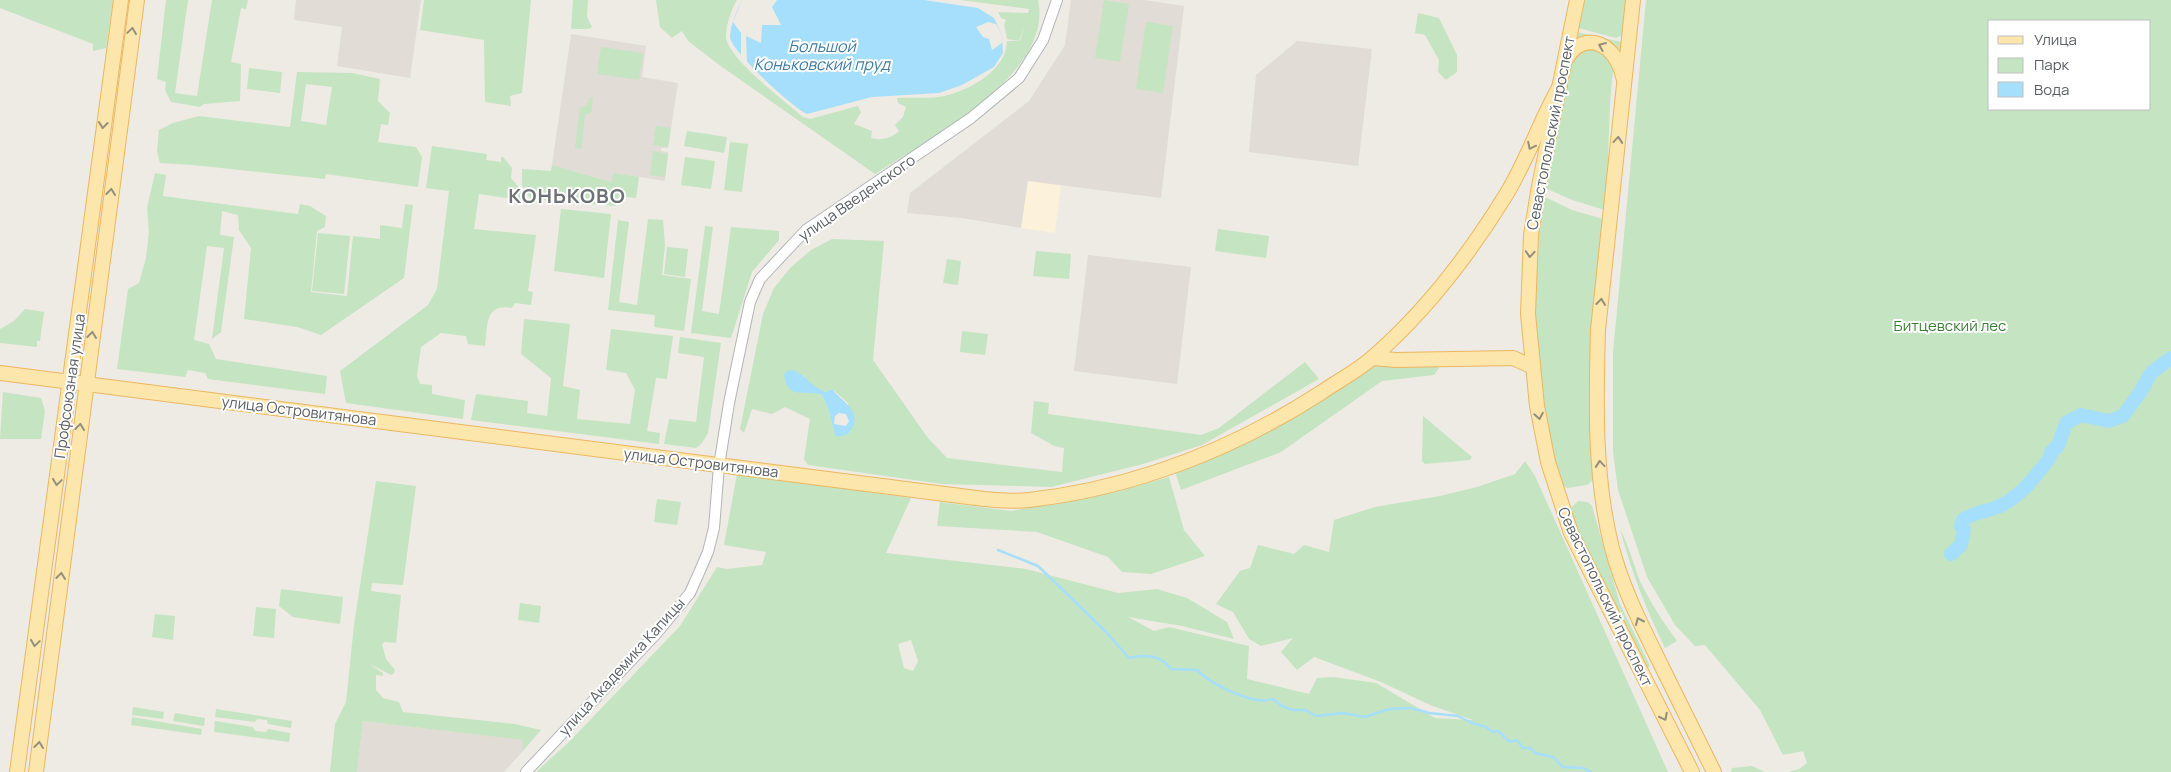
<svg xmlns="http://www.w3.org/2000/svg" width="2171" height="772" font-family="Manrope,sans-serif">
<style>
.commercial{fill:#fcf1da}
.education{fill:#e1dcd5}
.green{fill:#c5e4c1;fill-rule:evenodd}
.water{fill:#a6dffb;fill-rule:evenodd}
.pier{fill:#eeebe4}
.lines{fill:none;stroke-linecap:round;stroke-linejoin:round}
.stream{stroke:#a6dffb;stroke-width:2.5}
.river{stroke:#a6dffb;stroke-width:14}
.minor-casing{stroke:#b1b5b8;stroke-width:12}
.major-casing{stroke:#ecb65f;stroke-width:16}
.minor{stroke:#fff;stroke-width:10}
.major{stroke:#fce6ab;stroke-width:14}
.oneway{stroke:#948f7d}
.labels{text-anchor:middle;stroke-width:4;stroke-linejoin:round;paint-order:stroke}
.street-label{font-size:15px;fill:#5c6064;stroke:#fff}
.park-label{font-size:15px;fill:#3b8037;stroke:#fff}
.water-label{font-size:16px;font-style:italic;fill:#417ba4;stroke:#fff}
.district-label{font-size:20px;font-weight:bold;letter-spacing:1px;fill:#6d7276;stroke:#fff}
</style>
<rect width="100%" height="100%" fill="#eeebe4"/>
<!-- commercial -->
<polygon class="commercial" points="1027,181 1061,185 1055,233 1021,228"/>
<!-- education -->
<g class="education">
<polygon points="296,0 421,0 410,78 337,66 342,27 294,20"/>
<polygon points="1071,0 1144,0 1184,6 1161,198 1028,181 1021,228 962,218 907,213 910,193 1029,101 1065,45"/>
<polygon points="571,34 646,46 642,77 678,83 668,148 661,148 661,151 668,152 665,181 613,173 611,182 552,165"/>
<polygon points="1297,41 1372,49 1358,166 1249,152 1256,75"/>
<polygon points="1088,255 1191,267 1177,384 1074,371"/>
<polygon points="363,721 524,740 522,752 504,772 357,772"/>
</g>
<!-- green -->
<g class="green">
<polygon points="0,0 113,0 106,48 93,51 93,44 0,8"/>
<polygon points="166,0 188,0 175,93 197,96 212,0 248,0 246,9 241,8 231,62 241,64 240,101 204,104 200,107 171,102 165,90 166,82 157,79"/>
<polygon points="424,0 531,0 522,93 510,96 511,106 485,102 484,40 420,30"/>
<polygon points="573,0 588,0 587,17 592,27 589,29 571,29"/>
<path d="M 656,0 L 737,0 C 731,11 726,24 726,37 C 728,59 786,102 803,117 L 810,119 L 858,106 L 861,112 L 854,124 L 872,131 L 871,138 C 881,141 892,138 899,131 L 895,125 L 903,117 L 906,107 L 898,103 L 897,98 C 912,97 929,99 944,96 C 970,90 1006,71 1007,41 L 1020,41 L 1024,26 L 1019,41 L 1007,39 L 1004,24 L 1006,20 L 1001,18 L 998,12 L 1028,13 L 1029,9 L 960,0 L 1038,0 C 1055,74 927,140 875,174 L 722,67 L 688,41 L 682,31 L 672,38 L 660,27 Z"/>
<polygon points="1104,0 1129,4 1120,62 1095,58"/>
<polygon points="1584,0 1626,0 1622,35 1616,38 1578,28"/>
<path d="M 1646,0 L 2171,0 L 2171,772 L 1788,772 L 1799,769 L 1807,763 L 1803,751 L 1783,755 L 1760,710 L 1705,645 L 1695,646 L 1675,625 L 1647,577 L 1618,490 L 1613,452 L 1613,353 ZM 1990,21 L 2150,21 L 2150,109 L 1990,109 Z"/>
<polygon points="1418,13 1439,18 1457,55 1457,72 1446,80 1438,72 1439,60 1425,35 1415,33"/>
<polygon points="1146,22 1173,26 1163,93 1136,89"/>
<path d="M 1577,32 L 1621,42 L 1620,50 C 1607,39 1592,34 1575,40 Z"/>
<polygon points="601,47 643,53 639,80 597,74"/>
<path d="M 1600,48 L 1614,64 C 1607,113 1610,162 1605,210 L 1572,200 L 1543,187 L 1572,57 L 1584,49 Z"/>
<polygon points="249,68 282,72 280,93 247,89"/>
<path d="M 297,72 L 352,73 L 380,79 L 378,101 L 390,113 L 388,125 L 381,124 L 378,142 L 416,147 L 422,157 L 418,187 L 326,174 L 325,179 L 193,165 L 160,163 L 157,151 L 159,130 L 173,123 L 199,116 L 290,127 ZM 306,84 L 332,87 L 326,125 L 301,121 Z"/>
<polygon points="590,97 593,97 591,113 585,115 581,149 575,148 580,108 586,106"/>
<polygon points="656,126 671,128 668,147 653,145"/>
<polygon points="687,131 727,137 724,153 684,146"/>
<polygon points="730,142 748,144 742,192 724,190"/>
<path d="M 432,146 L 487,154 L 486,160 L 501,162 L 501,157 L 503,157 L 512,168 L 511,178 L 521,190 L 521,200 L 479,194 L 474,229 L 536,235 L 528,291 L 533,292 L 531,305 L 515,303 L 512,308 C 484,303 488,326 485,346 L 468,344 L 466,336 L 441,333 L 421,347 L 417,376 L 420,384 L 432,385 L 432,394 L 465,400 L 463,419 L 346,403 L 340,371 L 428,305 L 437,289 L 449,191 L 426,188 Z"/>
<polygon points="653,151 668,154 665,177 650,175"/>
<polygon points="685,157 715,161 711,189 681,185"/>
<polygon points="552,165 611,182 613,173 639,177 636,198 619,196 616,206 531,199 522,186 522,169 551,171"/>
<polygon points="155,173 166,175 163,196 298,214 300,204 310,206 326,216 325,227 317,231 311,292 347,296 353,236 380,239 380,225 402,228 405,204 413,205 404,278 321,335 297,327 244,319 251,248 239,230 238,215 222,211 220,235 234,237 221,332 212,339 224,248 207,246 194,340 209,344 216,359 327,376 325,394 208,379 205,373 188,370 185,377 117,369 128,289 139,283 146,258 149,232 147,208"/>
<path d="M 1541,195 L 1572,210 L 1603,219 C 1595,305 1583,392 1596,478 L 1587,485 L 1567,488 L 1560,483 L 1545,410 L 1535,311 Z"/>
<polygon points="561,209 611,214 604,278 554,271"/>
<polygon points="648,219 663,220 665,245 662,275 691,279 684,331 654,327 655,315 608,310 618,220 629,222 619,302 637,305"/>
<polygon points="705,226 713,227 702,311 719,314 731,227 779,231 779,240 752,272 731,338 691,333"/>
<polygon points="1218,229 1269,236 1266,258 1215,251"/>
<polygon points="318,233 350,236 344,294 312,291"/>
<path d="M 832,239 L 884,241 L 873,360 L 928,438 L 947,458 L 1062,472 L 1064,448 L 1054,446 L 1031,433 L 1034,401 L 1049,403 L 1048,414 L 1201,435 L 1219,428 L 1305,362 L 1319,379 L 1202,445 L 1143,464 L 1051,487 L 942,484 L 808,465 L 804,459 L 810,419 L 785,407 L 772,414 L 752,409 L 744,433 L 740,429 L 763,314 L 774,288 L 790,268 L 811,250 ZM 802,374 L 815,389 L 825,392 L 832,389 L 848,403 L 851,432 L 835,436 L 829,411 L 822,395 L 812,391 Z"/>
<polygon points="667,247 688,249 685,277 664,274"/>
<polygon points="1036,251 1071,254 1069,279 1033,276"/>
<polygon points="947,259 961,261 958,285 943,283"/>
<polygon points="25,309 44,312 40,341 37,341 37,347 0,343 0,329 14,321"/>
<polygon points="524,319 570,324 563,386 580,390 577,419 630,424 635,390 626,373 606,370 611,329 673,336 667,379 656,378 647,431 660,433 659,444 471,420 476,394 528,401 527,413 547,416 551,378 521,354"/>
<polygon points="962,331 988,334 985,355 960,352"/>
<polygon points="680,337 721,343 708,433 702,443 696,448 664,444 669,419 696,422 704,357 678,353"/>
<polygon points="1371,364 1439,364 1439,368 1434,375 1382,381 1281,452 1181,490 1175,472 1259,437"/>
<polygon points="3,392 41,398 45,411 41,439 0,439"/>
<polygon points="1423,416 1472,457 1470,460 1425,464 1422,461"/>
<path d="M 1525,461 L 1535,476 L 1668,772 L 536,772 L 569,742 L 680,626 L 717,567 L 727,569 L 762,565 L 766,552 L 724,545 L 737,474 L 911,498 L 886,553 L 1026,569 L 1118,593 L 1157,589 L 1187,598 L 1227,622 L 1234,639 L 1182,626 L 1128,617 L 1154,631 L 1169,627 L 1249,646 L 1247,679 L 1309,694 L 1317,678 L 1333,677 L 1376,683 L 1435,718 L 1473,720 L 1430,705 L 1381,682 L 1314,657 L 1297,670 L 1281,652 L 1293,638 L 1261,646 L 1249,639 L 1233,612 L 1216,604 L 1240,571 L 1250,568 L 1258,545 L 1294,554 L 1304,545 L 1329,552 L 1334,520 L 1375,507 L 1440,496 L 1477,487 L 1515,474 ZM 911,640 L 918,661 L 913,671 L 904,668 L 898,644 Z"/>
<polygon points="1169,477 1184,530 1205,556 1151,574 1122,572 1108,557 1037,532 937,526 940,502 1011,511 1119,491"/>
<polygon points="376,481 416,486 403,585 372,583 371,591 401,595 396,643 385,642 382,644 386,659 395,670 394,673 391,675 368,663 383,673 383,676 376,675 376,690 383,698 399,702 403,712 515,724 541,730 522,752 523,740 363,721 357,772 330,772 335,724 346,702 354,625"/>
<polygon points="657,499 681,502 677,525 654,522"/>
<polygon points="1578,501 1588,502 1592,506 1620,604 1650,666 1647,668 1571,516 1571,508"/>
<path d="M 1620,529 C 1629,546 1633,563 1640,581 C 1650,602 1663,622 1677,641 L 1665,648 C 1646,609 1631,571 1620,529 Z"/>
<polygon points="281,589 343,597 340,624 293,617 279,606"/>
<polygon points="520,603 541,606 539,623 518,620"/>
<polygon points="256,607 276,609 274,638 253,636"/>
<polygon points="155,614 175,616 173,640 152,637"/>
<polygon points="133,707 164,712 163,719 132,715"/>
<polygon points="216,709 292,721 291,728 268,724 267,720 257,719 255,722 215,717"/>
<polygon points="175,713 205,718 204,726 173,721"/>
<polygon points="132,717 202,729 201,735 131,725"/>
<polygon points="215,721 253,727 255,731 266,732 268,729 290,733 289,742 214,732"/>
<polygon points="1752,766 1765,772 1731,772 1732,768"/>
</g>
<!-- water -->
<g class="water">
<path d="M 742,0 L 924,0 L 978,8 L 994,18 L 1002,35 L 1003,53 L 994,67 L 962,85 L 939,93 L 872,97 L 807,114 C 793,108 731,51 730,37 C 730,25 737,11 742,0 Z"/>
<path d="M 793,370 C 807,376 812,387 825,392 L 832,389 C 841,401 862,410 852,429 C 848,436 842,437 835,436 L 829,411 L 822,395 C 806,389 787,401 784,375 L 787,371 ZM 839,413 L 846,414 L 849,421 L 846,426 L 834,424 L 835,416 Z"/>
</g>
<!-- pier -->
<g class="pier">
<polygon points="742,0 777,0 772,7 781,25 762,25 761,43 746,36 747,63 741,57 741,33 733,22"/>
<polygon points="988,22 996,24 1002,35 1002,43 992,50 989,39 983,37 976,27"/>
</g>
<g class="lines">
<!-- stream -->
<path class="stream" d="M 998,550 L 1038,566 L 1105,631 L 1129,658 C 1145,654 1161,655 1171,669 L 1197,670 C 1211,684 1253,706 1273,699 L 1282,706 L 1292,710 L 1305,710 L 1316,716 L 1343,713 L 1365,717 L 1389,709 L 1411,708 L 1429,713 L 1458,716 L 1472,723 L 1486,727 L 1493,732 L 1498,731 L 1510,742 L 1517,740 L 1523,748 L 1530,748 L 1535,753 L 1553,757 L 1563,767 L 1583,768 L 1591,772"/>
<!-- river -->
<path class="river" d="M 1951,554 L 1961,545 L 1964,530 L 1961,526 L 1963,520 C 1974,512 1984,512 1995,508 C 2019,499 2034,478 2049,459 L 2052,451 L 2058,446 L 2066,423 L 2081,415 L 2109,421 L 2123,416 L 2141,391 L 2151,373 L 2171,358"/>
<defs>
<polyline id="minor" points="526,772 656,634 690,593 698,575 708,552 714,528 719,466 729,403 750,302 760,279 806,230 971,118 1019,78 1043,40 1057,0"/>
<g id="major">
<polyline points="1577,0 1539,186 1531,235 1528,314 1537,406 1548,462 1571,533 1692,772"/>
<path d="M 1633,0 L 1598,330 C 1596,402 1594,478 1612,548 C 1623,590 1643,628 1662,667 C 1679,702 1697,737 1714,772"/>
<path d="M 1566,59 C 1586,27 1617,46 1623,77"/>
<polyline points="1372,358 1396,360 1513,358 1533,367"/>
<path d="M 0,373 L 984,499 C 999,500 1015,502 1029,500 C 1134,488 1234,449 1322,392 C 1338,381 1357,371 1372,358 C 1424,313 1468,256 1504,198 C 1527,162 1539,122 1560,86"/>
<polyline points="17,772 121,0"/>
<polyline points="36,772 137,0"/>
</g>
</defs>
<!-- minor casing -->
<use href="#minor" class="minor-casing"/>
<!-- major casing -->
<use href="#major" class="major-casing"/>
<!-- minor -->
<use href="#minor" class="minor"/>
<!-- major -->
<use href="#major" class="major"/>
</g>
<!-- one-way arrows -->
<defs><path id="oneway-chevron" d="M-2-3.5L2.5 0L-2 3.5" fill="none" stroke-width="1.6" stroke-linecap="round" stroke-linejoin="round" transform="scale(1.25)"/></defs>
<g class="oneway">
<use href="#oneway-chevron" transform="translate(132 31) rotate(-82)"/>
<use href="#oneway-chevron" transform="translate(1602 46) rotate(-157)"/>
<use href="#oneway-chevron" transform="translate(103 125) rotate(97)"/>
<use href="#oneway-chevron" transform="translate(1618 140) rotate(-85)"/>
<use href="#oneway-chevron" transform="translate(1531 146) rotate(116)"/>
<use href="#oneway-chevron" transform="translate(111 192) rotate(-83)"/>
<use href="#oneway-chevron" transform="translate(1530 254) rotate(94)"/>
<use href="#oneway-chevron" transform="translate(1601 302) rotate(-84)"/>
<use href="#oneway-chevron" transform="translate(92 335) rotate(-83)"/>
<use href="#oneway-chevron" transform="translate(1539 416) rotate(80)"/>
<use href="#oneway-chevron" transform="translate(80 427) rotate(-83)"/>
<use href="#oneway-chevron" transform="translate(1600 464) rotate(-95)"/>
<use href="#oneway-chevron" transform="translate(57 482) rotate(98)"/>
<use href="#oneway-chevron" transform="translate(61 576) rotate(-83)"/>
<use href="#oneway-chevron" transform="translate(1639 621) rotate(-114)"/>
<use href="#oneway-chevron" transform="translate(35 643) rotate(98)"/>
<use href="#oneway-chevron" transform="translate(1664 717) rotate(63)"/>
<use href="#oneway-chevron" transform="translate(39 745) rotate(-83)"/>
</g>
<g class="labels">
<!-- street labels -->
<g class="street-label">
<text transform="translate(1551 133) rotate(-79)" y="5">Севастопольский проспект</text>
<text transform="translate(857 198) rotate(-35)" y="5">улица Введенского</text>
<text transform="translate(70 386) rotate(-82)" y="5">Профсоюзная улица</text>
<text transform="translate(299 411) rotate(7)" y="5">улица Островитянова</text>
<text transform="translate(701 463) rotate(7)" y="5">улица Островитянова</text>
<text transform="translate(1605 597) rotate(64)" y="5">Севастопольский проспект</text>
<text transform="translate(622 667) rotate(-48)" y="5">улица Академика Капицы</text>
</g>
<!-- park labels -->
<g class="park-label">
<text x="1950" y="331">Битцевский лес</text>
</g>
<!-- water labels -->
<g class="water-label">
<text x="822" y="52">Большой<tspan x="822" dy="18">Коньковский пруд</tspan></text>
</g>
<!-- district labels -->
<g class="district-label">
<text x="567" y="203">КОНЬКОВО</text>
</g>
</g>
<!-- legend -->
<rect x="1988" y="20" width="162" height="90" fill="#ffffff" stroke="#bebfc1"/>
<rect x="1998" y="36" width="25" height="8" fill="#fce6ab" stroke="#bebfc1"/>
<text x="2034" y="45" font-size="15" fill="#5c6064">Улица</text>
<rect x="1998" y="58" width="25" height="15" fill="#c5e4c1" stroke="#bebfc1"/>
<text x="2034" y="70" font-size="15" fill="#5c6064">Парк</text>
<rect x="1998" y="82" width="25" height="15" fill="#a6dffb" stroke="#bebfc1"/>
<text x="2034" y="95" font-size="15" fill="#5c6064">Вода</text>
</svg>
